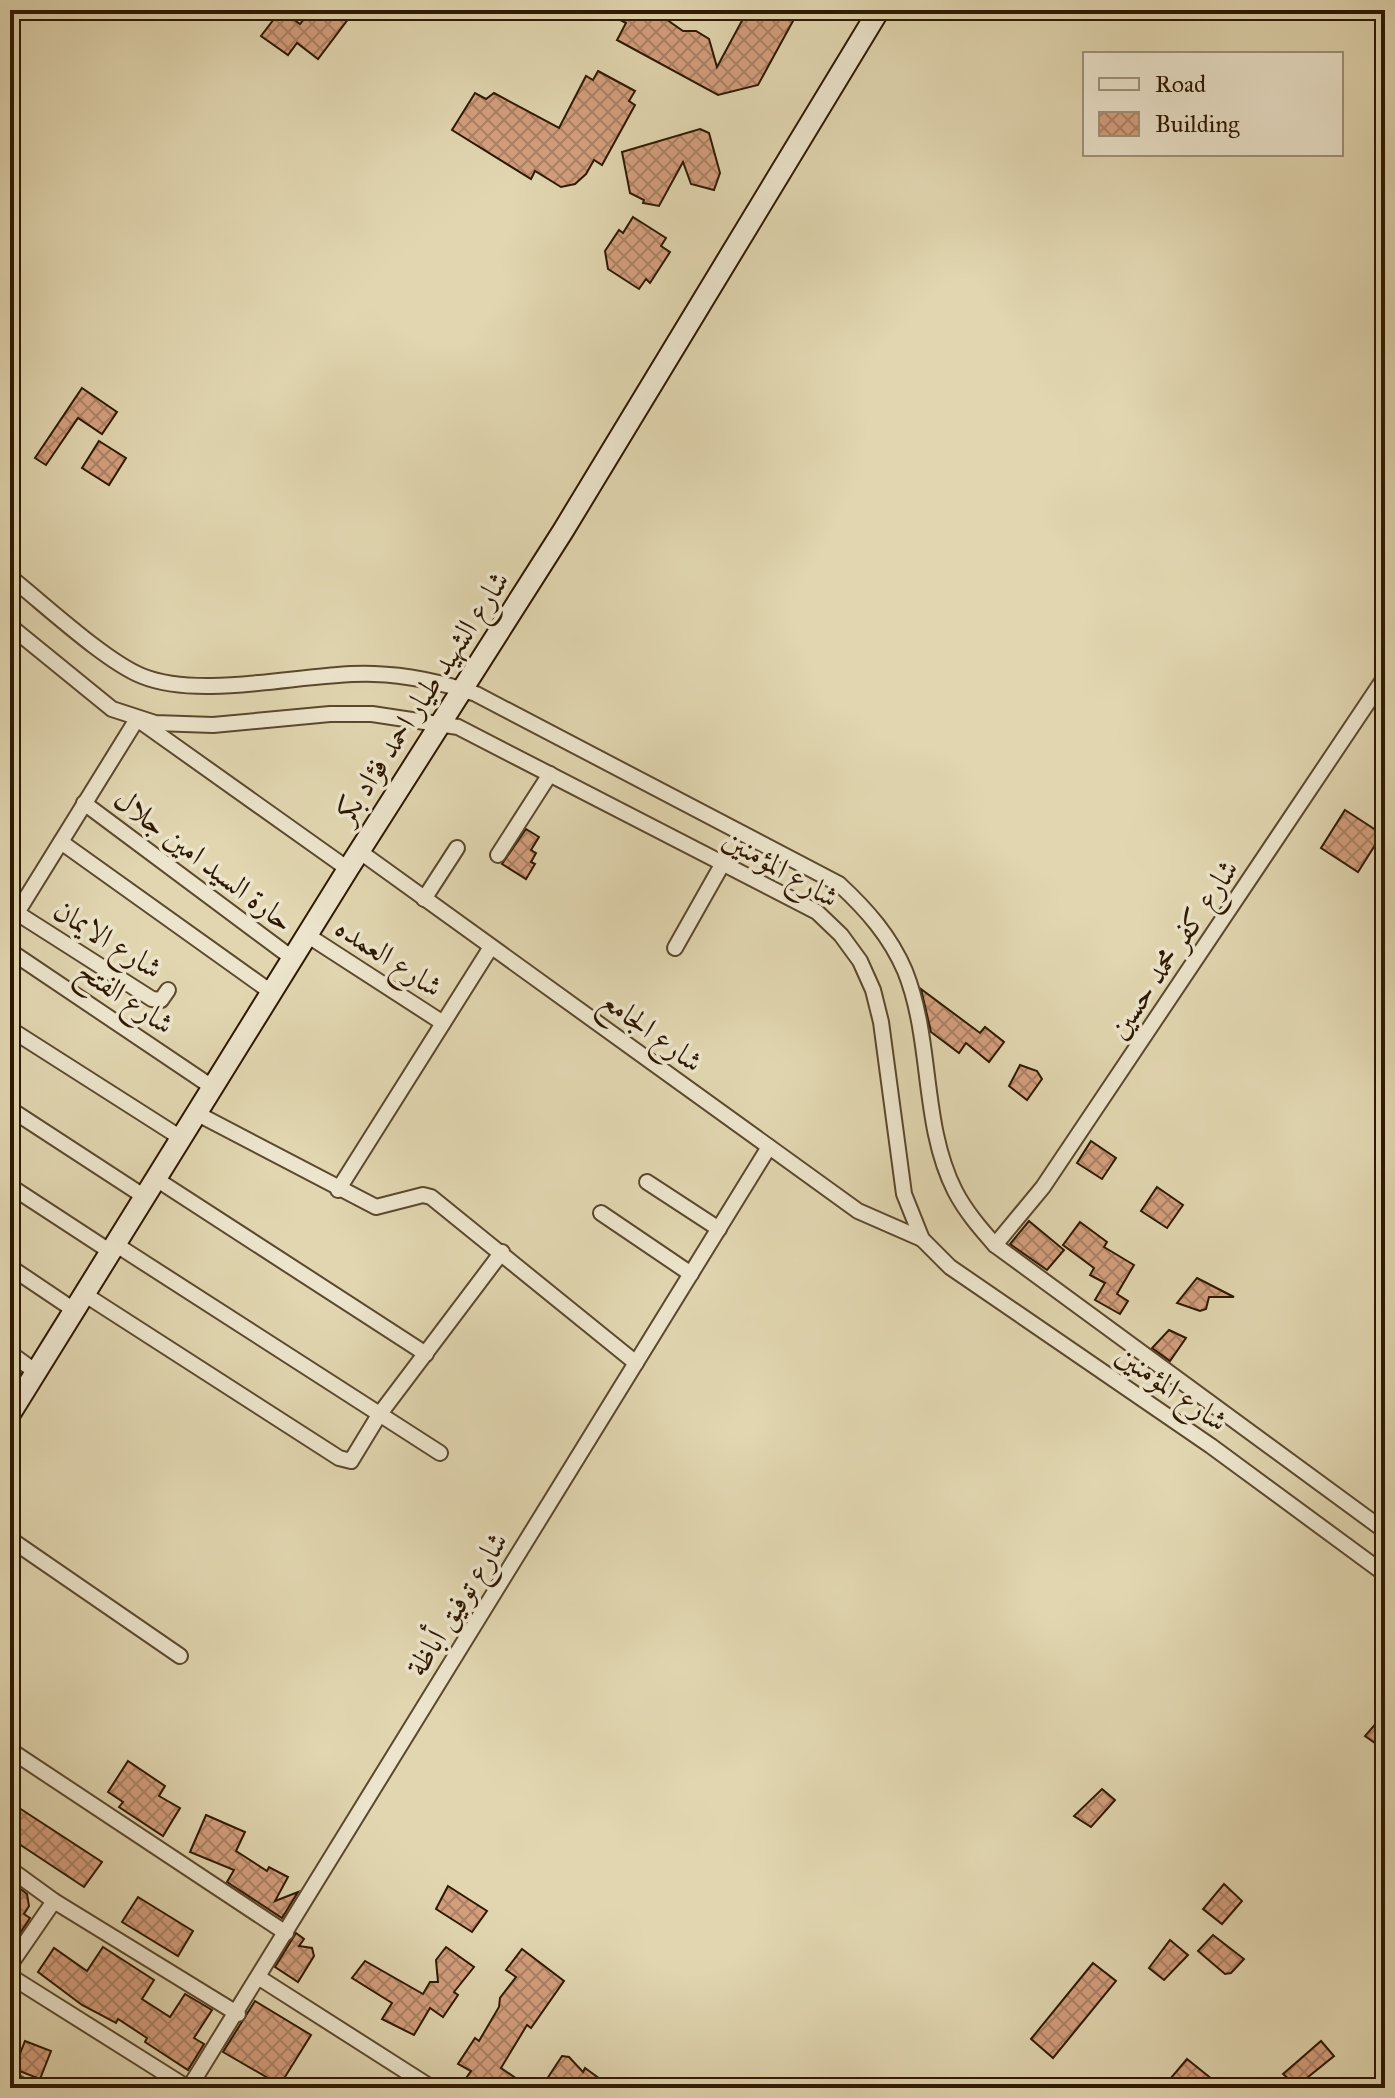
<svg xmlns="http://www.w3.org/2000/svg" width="1395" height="2098" font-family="'IM FELL Great Primer',Amiri,serif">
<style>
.building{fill:url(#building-cross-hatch);stroke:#2e1801;stroke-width:2}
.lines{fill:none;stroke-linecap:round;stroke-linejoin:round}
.street-casing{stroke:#5b482d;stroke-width:18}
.secondary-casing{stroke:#2e1801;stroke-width:24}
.street{stroke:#ece4cc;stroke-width:14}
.secondary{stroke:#ece4cc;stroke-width:20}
.labels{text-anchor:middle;stroke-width:7;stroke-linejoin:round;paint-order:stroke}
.street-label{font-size:30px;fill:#2e1801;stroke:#ece4cc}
</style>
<defs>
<pattern id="building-cross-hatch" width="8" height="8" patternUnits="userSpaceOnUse" patternTransform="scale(2)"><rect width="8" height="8" fill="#d49f7e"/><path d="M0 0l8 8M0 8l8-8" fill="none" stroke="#ac8165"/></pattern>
</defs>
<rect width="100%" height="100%" fill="#e1d6b0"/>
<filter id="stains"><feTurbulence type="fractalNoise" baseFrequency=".0025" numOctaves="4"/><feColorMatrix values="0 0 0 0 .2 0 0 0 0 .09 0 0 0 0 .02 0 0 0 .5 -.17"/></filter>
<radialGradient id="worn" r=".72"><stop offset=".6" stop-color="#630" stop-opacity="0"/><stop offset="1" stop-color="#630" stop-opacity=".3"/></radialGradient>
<!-- building -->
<g class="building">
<polygon points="281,10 300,24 311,10 355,10 318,59 297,43 288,55 261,36"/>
<polygon points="602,10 653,10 683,31 696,31 709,39 717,67 744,17 742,10 799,10 758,85 718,95 617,40 626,23"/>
<polygon points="598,71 635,91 629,101 635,105 602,165 594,160 586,174 575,184 561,187 535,171 531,179 452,130 475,93 486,99 494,93 559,128 586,76 593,80"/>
<polygon points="700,129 709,133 720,173 714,190 691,184 683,162 659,206 643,203 644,200 630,193 622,152"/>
<polygon points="633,217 666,238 661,246 670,252 650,283 646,279 639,289 608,269 605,251 619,230 623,233"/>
<polygon points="82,388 117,412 102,434 78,418 46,465 35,458"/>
<polygon points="99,441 126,458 109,485 82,468"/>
<polygon points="1345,810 1382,834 1358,872 1321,848"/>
<polygon points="526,829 539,837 531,850 536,853 531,862 535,864 526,879 502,864"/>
<polygon points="921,989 980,1033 985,1027 1004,1042 989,1062 966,1043 959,1053 931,1032"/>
<polygon points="1020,1065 1037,1071 1042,1079 1027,1100 1009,1086"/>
<polygon points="1091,1141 1116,1158 1102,1179 1077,1163"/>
<polygon points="1157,1187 1183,1205 1167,1228 1141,1211"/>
<polygon points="1029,1221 1064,1250 1047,1270 1010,1244"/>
<polygon points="1080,1222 1107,1242 1104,1247 1134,1265 1117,1294 1128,1301 1120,1314 1095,1300 1105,1283 1090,1275 1094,1268 1063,1245"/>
<polygon points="1197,1278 1234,1297 1209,1297 1206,1309 1200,1311 1177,1303"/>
<polygon points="1169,1330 1186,1338 1170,1361 1152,1348"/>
<polygon points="1385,1713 1385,1750 1365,1736"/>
<polygon points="128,1761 165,1786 159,1796 180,1808 163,1836 119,1807 123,1802 108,1792"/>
<polygon points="1102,1789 1115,1800 1091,1827 1074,1816"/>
<polygon points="10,1802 102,1862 84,1887 10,1838"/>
<polygon points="206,1815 245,1832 236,1851 267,1871 269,1867 288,1877 275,1901 298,1892 282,1918 227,1882 234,1870 190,1852"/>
<polygon points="10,1881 27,1894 29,1906 24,1914 30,1918 18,1936 12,1932 10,1935"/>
<polygon points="1224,1884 1242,1901 1222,1924 1203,1909"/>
<polygon points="448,1886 487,1911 472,1932 436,1909"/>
<polygon points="138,1897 193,1931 178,1956 122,1922"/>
<polygon points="296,1933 304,1939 299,1946 312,1948 314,1956 298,1982 275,1967"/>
<polygon points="1213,1935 1244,1959 1231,1973 1225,1974 1198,1951"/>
<polygon points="1170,1940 1188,1955 1164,1980 1149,1968"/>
<polygon points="103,1947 154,1980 142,1999 170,2017 185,1994 212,2010 194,2038 204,2044 188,2070 145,2042 147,2038 118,2019 116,2023 82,2005 38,1972 54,1948 87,1971"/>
<polygon points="446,1947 474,1967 454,1992 458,1995 443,2017 430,2008 414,2035 382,2019 392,2003 352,1978 365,1961 423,1994 430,1982 438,1982 436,1960"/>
<polygon points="522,1949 564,1981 531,2028 527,2025 501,2068 530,2088 459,2088 471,2071 458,2064 475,2038 479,2041 499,2007 500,1998 516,1977 506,1970"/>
<polygon points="1093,1963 1116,1981 1053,2058 1031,2039"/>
<polygon points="255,2001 311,2035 280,2085 223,2052"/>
<polygon points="25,2041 51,2051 40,2079 14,2069"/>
<polygon points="1321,2041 1334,2056 1297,2086 1283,2074"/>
<polygon points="562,2056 569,2057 583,2072 585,2068 600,2079 595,2085 597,2088 541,2088"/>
<polygon points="1187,2059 1223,2088 1181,2088 1170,2079"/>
</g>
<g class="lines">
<defs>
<g id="street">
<path d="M 10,577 C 44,604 105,661 142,676 C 204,701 308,671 374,674 C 408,675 444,683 476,694 L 839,884 C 867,910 890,936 905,971 C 933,1041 921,1124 955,1191 C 966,1212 980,1228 995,1245 L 1385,1531"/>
<polyline points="10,626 112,709 155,723 213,725 330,714 372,714 458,727 817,912 841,935 860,961 873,990 881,1022 904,1194 922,1239 950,1267 1211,1446 1385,1574"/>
<polyline points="84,803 292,958"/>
<polyline points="61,842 271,992"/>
<polyline points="359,851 858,1211 922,1239"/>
<polyline points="498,855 550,774"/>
<polyline points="424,899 457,848"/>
<polyline points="17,913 152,999 161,1000 168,990"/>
<polyline points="10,924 137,719 348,869"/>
<polyline points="307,935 443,1023"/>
<polyline points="675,948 723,863"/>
<polyline points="10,951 212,1087"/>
<polyline points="10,1029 181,1138"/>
<polyline points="10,1109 145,1197"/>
<polyline points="196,1113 376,1207 423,1195 431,1197 636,1363"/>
<polyline points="156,1179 426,1354"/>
<polyline points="647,1182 719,1229"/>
<polyline points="10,1186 111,1252"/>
<polyline points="338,1190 491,947"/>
<polyline points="601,1213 691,1274"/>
<polyline points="115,1244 440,1453"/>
<polyline points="995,1245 1043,1187 1385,677"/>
<polyline points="10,1267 74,1310"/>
<polyline points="84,1294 339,1458 351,1461 379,1415 502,1252"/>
<polyline points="10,1353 36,1372"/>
<polyline points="10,1539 180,1656"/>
<polyline points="10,1750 286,1933"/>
<polyline points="10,1869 54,1901 238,2014"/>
<polyline points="10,1965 54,1901"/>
<polyline points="10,1976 188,2088"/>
<polyline points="258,1977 432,2088"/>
<polyline points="10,2078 25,2088"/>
<polyline points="189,2088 769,1147"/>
</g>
<polyline id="secondary" points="10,1414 348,869 563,531 879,10"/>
</defs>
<!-- street casing -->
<use href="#street" class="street-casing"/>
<!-- secondary casing -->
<use href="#secondary" class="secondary-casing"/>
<!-- street -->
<use href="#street" class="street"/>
<!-- secondary -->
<use href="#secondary" class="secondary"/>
</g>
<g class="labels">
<!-- street labels -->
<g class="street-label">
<text transform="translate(422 697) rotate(-57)" y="10">شارع الشهيد طيار احمد فؤاد بكر</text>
<text transform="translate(204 860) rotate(37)" y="10">حارة السيد امين جلال</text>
<text transform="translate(781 868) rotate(30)" y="10">شارع المؤمنين</text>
<text transform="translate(108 939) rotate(32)" y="10">شارع الايمان</text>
<text transform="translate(1173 949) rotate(-56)" y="10">شارع كفر محمد حسين</text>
<text transform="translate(389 957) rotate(33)" y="10">شارع العمده</text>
<text transform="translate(126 997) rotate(34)" y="10">شارع الفتح</text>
<text transform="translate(652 1031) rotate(36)" y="10">شارع الجامع</text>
<text transform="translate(1172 1388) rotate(35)" y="10">شارع المؤمنين</text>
<text transform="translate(457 1604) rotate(-58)" y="10">شارع توفيق أباظة</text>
</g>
</g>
<!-- margin -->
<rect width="1395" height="2098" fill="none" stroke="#e1d6b0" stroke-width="40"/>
<rect x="12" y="12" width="1371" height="2074" fill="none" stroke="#2e1801" stroke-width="4"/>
<rect x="20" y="20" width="1355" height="2058" fill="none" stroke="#2e1801" stroke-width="2"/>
<!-- legend -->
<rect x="1083" y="52" width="260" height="104" fill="#ece4cc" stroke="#a0927b" stroke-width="2"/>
<rect x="1099" y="78" width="40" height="12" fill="#ece4cc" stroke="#a0927b" stroke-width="2"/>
<text x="1155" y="92" font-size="24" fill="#2e1801">Road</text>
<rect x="1099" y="112" width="40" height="24" fill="url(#building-cross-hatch)" stroke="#a0927b" stroke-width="2"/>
<text x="1155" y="132" font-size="24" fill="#2e1801">Building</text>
<rect width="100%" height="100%" filter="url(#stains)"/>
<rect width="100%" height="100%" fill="url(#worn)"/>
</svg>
